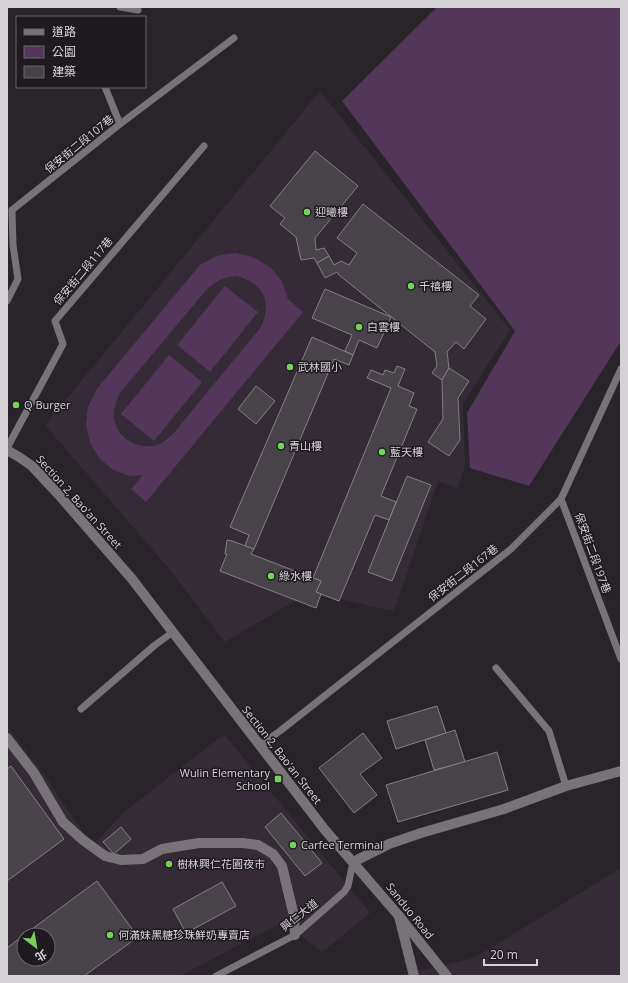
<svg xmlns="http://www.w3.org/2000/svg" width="628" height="983" font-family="'Open Sans','Noto Sans TC',sans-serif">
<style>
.built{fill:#342b36;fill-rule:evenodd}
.green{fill:#53365a;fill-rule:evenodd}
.building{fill:#484249;stroke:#857e86}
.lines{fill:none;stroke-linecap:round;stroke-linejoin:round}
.service{stroke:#787279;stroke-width:7}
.pedestrian{stroke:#787279;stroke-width:10}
.minor{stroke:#787279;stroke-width:10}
.tertiary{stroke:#787279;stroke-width:10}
.poi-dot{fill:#76d25a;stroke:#1f1a20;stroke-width:1.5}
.labels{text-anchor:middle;stroke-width:3;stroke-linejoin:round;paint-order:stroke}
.street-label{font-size:11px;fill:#d6d3d7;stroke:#1f1a20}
.poi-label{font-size:11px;fill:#d6d3d7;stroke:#1f1a20;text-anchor:start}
</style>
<rect width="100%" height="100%" fill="#29242a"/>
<!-- built -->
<g class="built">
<polygon points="320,91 510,330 463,403 465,465 458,488 438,481 394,611 334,598 305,595 225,642 171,571 45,425"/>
<path d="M 7,726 L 47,779 L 84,834 L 96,842 L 123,813 L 224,734 L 370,913 L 322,952 L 283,922 L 180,976 L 7,976 ZM 24,935 L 48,935 L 48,959 L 24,959 Z"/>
<polygon points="621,868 621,976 395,976 474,958"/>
</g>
<!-- green -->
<g class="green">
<polygon points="437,7 621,7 621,341 529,486 470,468 467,413 515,331 342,101"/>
<path d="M 235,253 L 253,257 L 270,267 L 282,281 L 288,299 L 303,312 L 146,502 L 131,489 L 143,475 L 130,476 L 113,470 L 99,458 L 90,442 L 86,425 L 88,407 L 96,390 L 200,265 L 216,256 ZM 237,276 C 264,284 272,302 261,327 L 173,434 C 168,438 163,443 157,445 C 137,451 113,436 114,414 C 114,406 117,400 120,393 L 208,288 C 218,280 223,277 237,276 Z"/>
<polygon points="225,286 258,312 210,372 177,345"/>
<polygon points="169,355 202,382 154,441 121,414"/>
</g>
<!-- building -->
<g class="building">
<polygon points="315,151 358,186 315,238 316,250 324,248 329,256 317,263 314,258 301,260 296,237 280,224 285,218 270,206"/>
<polygon points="363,204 479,295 470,306 486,319 464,349 456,342 447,352 449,368 442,380 432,373 437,366 435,352 339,275 337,272 325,278 317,263 329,256 334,265 341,261 349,265 357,253 337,238"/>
<polygon points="325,289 391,317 377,348 359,340 353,355 345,351 352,335 312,318"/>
<polygon points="312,337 353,355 349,365 334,359 254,549 245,546 249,535 230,527"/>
<polygon points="397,366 405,369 398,386 414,393 409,406 417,409 381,496 396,502 389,520 375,515 339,601 316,592 321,581 313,578 391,388 367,378 371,370 383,375 385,370 394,373"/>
<polygon points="449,368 469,381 458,398 460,440 449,456 428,442 443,419 442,380"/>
<polygon points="256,386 275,401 256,424 238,409"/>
<polygon points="407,476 431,485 392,581 368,572"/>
<polygon points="227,540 232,541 254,549 251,554 321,581 316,592 321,594 316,608 220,571 227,554 225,554"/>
<polygon points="437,706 446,733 396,749 387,721"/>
<polygon points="455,730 465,762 434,770 425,740"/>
<polygon points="363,733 382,758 360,774 377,795 354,813 319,768"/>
<polygon points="497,752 508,790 398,822 386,785"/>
<polygon points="11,766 64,839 7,881 7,769"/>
<polygon points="281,813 322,863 305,876 265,827"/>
<polygon points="121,827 131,839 114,854 103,842"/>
<polygon points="97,881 138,937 84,976 7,976 7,948 24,935 24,959 48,959 48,935 24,935"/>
<polygon points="222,882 236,906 186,933 173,909"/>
</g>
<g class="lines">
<!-- service -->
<g class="service">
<polyline points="120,7 138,10"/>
<polyline points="105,87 120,124"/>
<polyline points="7,301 18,279 13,245 12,210 120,124 234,38"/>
<polyline points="7,448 63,344 55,321 204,146"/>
<polyline points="561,499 621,659"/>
<polyline points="496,668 549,731 566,786"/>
<polyline points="81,709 155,645 173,632"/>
<polyline points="260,745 280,731 511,549 561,499 621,369"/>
<polyline points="216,976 295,935 344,892 348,886 353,862"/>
</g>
<!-- pedestrian -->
<polyline class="pedestrian" points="7,738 34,773 63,822 83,840 105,856 121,860 143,859 162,849 199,843 243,843 258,845 273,854 282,866 294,916 295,935"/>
<!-- minor -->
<polyline class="minor" points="399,916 414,976"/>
<!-- tertiary -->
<g class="tertiary">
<polyline points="7,450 19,457 32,466 59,495 132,579 325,830 399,916 447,976"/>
<polyline points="353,862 389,844 421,833 504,809 566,786 621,771"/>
</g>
</g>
<!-- markers -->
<g class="poi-dot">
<circle cx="307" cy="212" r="4"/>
<circle cx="411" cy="286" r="4"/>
<circle cx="359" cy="327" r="4"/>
<circle cx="290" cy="367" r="4"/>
<circle cx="16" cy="405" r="4"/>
<circle cx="281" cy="446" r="4"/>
<circle cx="382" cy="452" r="4"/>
<circle cx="271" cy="576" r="4"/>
<rect x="274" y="775" width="8" height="8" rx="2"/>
<circle cx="293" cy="845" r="4"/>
<circle cx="169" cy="864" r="4"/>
<circle cx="110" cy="935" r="4"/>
</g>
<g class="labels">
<!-- street labels -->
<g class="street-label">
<text transform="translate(79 144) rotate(-39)" y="4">保安街二段107巷</text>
<text transform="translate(83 271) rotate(-50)" y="4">保安街二段117巷</text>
<text transform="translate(79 502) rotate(48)" y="4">Section 2, Bao'an Street</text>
<text transform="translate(593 553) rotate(70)" y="4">保安街二段197巷</text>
<text transform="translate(463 573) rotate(-38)" y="4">保安街二段167巷</text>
<text transform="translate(282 755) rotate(52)" y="4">Section 2, Bao'an Street</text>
<text transform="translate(410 911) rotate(51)" y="4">Sanduo Road</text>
<text transform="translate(299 915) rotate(-38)" y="4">興仁大道</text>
</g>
<!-- poi labels -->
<g class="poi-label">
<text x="315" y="216">迎曦樓</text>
<text x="419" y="290">千禧樓</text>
<text x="367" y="331">白雲樓</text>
<text x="298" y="371">武林國小</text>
<text x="24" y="409">Q Burger</text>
<text x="289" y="450">青山樓</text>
<text x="390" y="456">藍天樓</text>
<text x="279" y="580">綠水樓</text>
<text x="270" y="777" text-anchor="end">Wulin Elementary<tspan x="270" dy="13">School</tspan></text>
<text x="301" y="849">Carfee Terminal</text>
<text x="177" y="868">樹林興仁花園夜市</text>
<text x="118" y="939">何滿妹黑糖珍珠鮮奶專賣店</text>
</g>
</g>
<!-- border -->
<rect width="628" height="983" fill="none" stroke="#d6d3d7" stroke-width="16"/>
<!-- legend -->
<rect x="16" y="16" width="130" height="72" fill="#1f1a20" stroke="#686469"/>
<rect x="24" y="29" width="20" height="6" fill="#787279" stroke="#686469"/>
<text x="52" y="36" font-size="12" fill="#d6d3d7">道路</text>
<rect x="24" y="46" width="20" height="12" fill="#53365a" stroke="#686469"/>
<text x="52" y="56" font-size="12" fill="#d6d3d7">公園</text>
<rect x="24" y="66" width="20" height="12" fill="#484249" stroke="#686469"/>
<text x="52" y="76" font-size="12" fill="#d6d3d7">建築</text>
<!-- north arrow -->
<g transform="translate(36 947) rotate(149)"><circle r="19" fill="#1f1a20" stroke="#686469"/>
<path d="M0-3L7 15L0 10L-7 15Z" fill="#76d25a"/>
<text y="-6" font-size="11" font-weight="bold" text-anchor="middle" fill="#d6d3d7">北</text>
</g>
<!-- scale -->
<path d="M484 959v6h53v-6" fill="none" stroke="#d6d3d7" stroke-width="2"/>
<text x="490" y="959" font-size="12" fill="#d6d3d7" stroke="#1f1a20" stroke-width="3" paint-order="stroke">20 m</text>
</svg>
